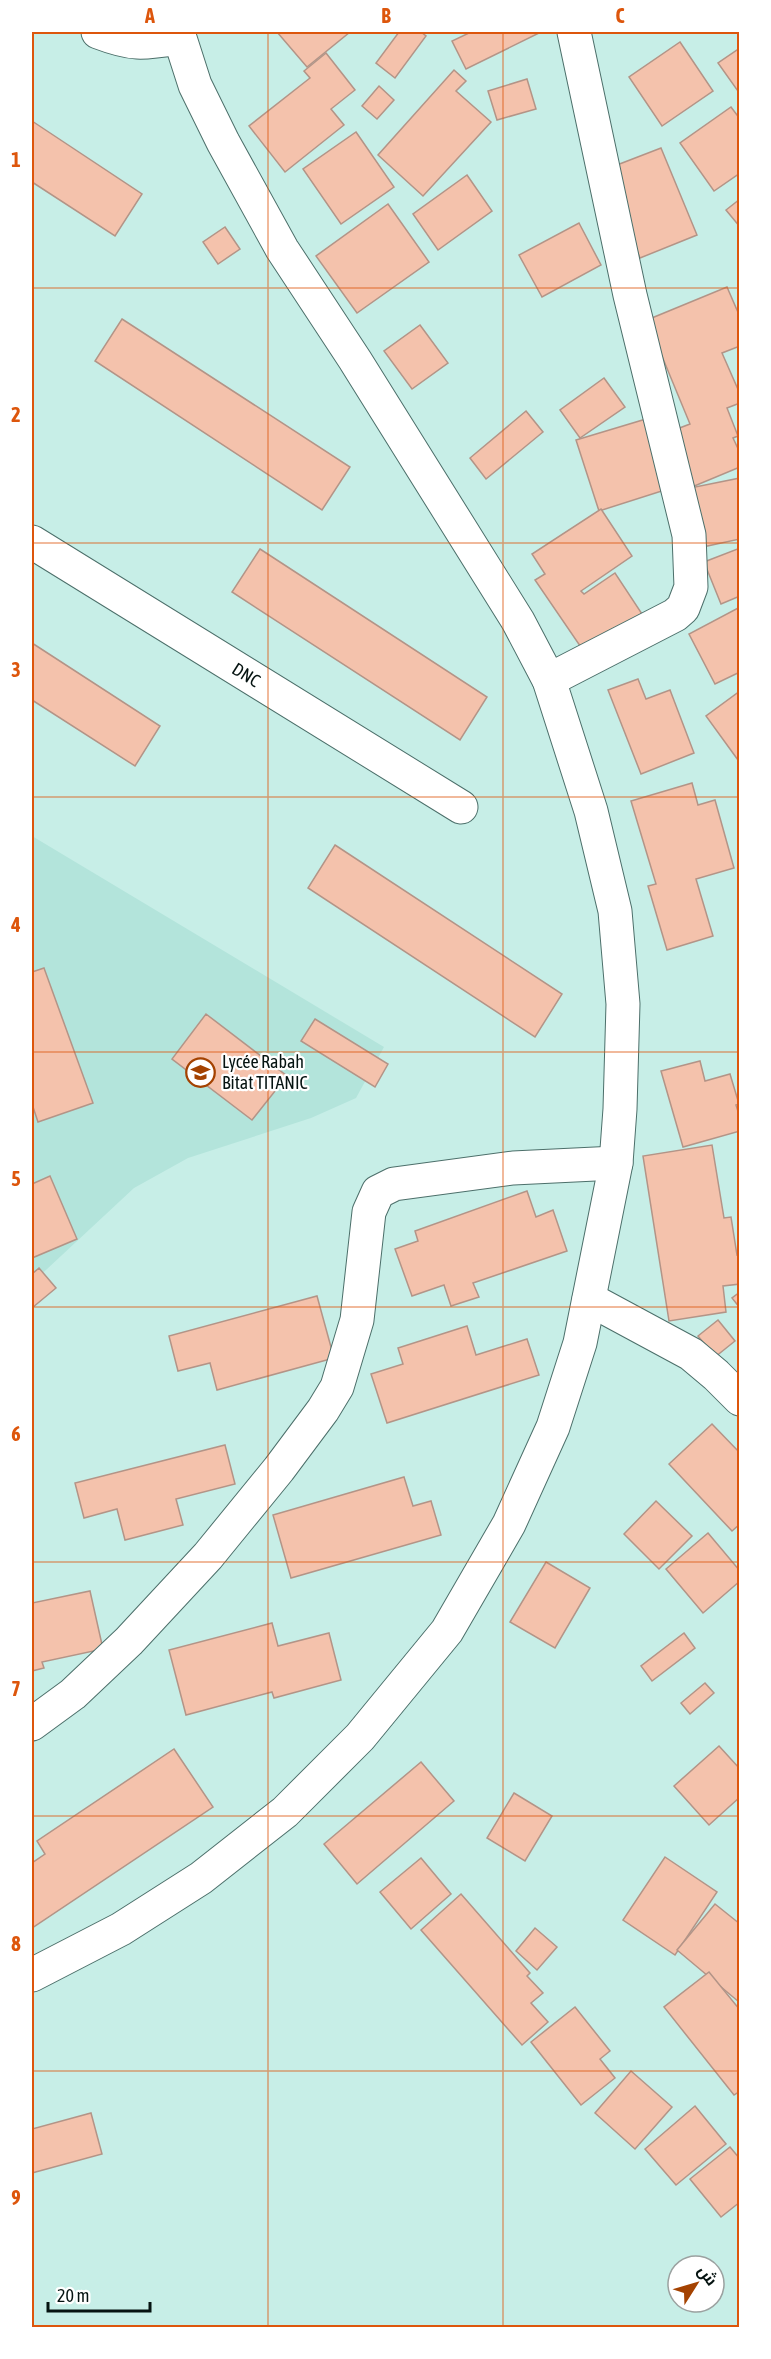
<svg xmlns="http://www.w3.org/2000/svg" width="771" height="2359" font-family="'Asap Condensed',Cairo,sans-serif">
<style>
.built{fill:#b3e4db}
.building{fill:#f4c2ac;stroke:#b39487;stroke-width:1.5}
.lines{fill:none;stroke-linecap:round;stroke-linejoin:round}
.minor-casing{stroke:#4c6f6a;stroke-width:35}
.minor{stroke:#fff;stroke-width:33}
.grid{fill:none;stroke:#dd560c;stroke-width:1.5;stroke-opacity:0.55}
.labels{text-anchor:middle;stroke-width:4.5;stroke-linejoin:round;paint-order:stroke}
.street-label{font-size:18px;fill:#051311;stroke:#fff}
.poi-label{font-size:18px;fill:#051311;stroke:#fff;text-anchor:start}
.neatline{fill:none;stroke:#dd560c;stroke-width:2}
.grid-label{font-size:20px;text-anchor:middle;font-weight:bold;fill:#dd560c}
</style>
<rect width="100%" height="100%" fill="#c7eee7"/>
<!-- built -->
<polygon class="built" points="32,836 384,1047 356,1098 311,1118 188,1158 134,1188 32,1283"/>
<!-- building -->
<g class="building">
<polygon points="277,32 350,32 307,67"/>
<polygon points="399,32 421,32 426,36 395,78 376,63"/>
<polygon points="471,32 541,32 466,69 452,41"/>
<polygon points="680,42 713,91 662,126 629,77"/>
<polygon points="740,48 740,94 718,63"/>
<polygon points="326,53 355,90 331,109 344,125 285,172 249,126 310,78 304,71"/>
<polygon points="454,70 466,81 456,91 491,122 423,196 378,155"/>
<polygon points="527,79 536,109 497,120 488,91"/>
<polygon points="379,86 394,100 377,119 362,106"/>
<polygon points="731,107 740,119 740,173 714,191 680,143"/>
<polygon points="32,121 142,194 115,236 32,182"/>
<polygon points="356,132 394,187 341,224 303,169"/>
<polygon points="661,148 697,235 640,258 604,170"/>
<polygon points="467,175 492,211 438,250 413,214"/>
<polygon points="740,199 740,227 726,210"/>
<polygon points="388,204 429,262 357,313 316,256"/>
<polygon points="579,223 601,265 542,297 519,255"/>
<polygon points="225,227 240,249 218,264 203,242"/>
<polygon points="727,287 740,317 740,346 722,353 740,394 740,403 727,408 738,436 733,438 740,453 740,467 692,487 669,432 690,424 647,320"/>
<polygon points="122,319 350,467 322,510 95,361"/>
<polygon points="420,325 448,363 412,389 384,351"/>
<polygon points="604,378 625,407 580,438 560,410"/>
<polygon points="526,411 543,432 486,479 470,458"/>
<polygon points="646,419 668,489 599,511 576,440"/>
<polygon points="740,478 740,539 698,548 685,489"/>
<polygon points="601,509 632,556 581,591 584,594 615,573 646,620 589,659 535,580 545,574 532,554"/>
<polygon points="740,548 740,596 721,604 704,562"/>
<polygon points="260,549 487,697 460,740 232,592"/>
<polygon points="740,607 740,672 715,684 689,634"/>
<polygon points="32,643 160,726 135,766 32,700"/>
<polygon points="638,679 646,699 670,690 694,753 641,774 608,690"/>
<polygon points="740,691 740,758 738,760 706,716"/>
<polygon points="692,783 698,805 715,800 734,868 696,879 713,936 667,950 648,886 656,884 631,801"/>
<polygon points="335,845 562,994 535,1037 308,888"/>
<polygon points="44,968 93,1103 38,1122 32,1104 32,972"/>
<polygon points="206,1014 287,1076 252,1120 172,1059"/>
<polygon points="315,1019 388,1064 375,1087 301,1041"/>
<polygon points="700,1061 705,1081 730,1074 739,1104 736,1105 740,1118 740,1131 683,1147 661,1071"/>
<polygon points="712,1145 724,1218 731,1217 737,1255 740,1254 740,1284 723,1286 726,1312 669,1321 643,1156"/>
<polygon points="50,1176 77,1239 32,1258 32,1184"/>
<polygon points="527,1191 536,1217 553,1210 567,1251 473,1283 479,1297 451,1306 444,1285 412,1296 395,1249 418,1241 415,1231"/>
<polygon points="39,1268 56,1288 32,1308 32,1274"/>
<polygon points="740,1292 740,1308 732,1298"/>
<polygon points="317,1296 334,1358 217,1390 210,1363 178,1371 169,1336"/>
<polygon points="718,1320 735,1341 715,1357 698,1336"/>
<polygon points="467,1326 476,1355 527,1339 539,1375 387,1423 371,1374 403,1364 398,1348"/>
<polygon points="712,1424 740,1453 740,1524 732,1531 669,1464"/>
<polygon points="225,1445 235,1484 176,1499 183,1525 125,1540 117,1509 84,1518 75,1483"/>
<polygon points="404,1477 413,1506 431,1501 441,1535 291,1578 273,1515"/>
<polygon points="656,1501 692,1536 659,1569 624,1534"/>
<polygon points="708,1533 740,1571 740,1581 703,1613 666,1569"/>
<polygon points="546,1562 590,1588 555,1648 510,1622"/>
<polygon points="90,1591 103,1649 42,1662 44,1668 32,1671 32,1603"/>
<polygon points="272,1623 278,1646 329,1633 341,1680 274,1698 272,1692 186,1715 169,1650"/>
<polygon points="684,1633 695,1648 652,1681 641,1666"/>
<polygon points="705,1683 714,1693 690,1714 681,1703"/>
<polygon points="719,1746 740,1769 740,1797 709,1825 674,1786"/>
<polygon points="174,1749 213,1807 32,1928 32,1863 45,1854 37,1841"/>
<polygon points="421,1762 454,1801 357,1884 324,1844"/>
<polygon points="514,1793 552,1816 525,1861 487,1838"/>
<polygon points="665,1857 717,1892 675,1955 623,1920"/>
<polygon points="421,1858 451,1894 411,1929 380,1892"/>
<polygon points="461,1894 530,1973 527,1976 543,1993 531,2003 548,2022 522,2045 421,1930"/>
<polygon points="715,1904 740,1924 739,2002 677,1950"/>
<polygon points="535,1928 557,1947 537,1970 516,1951"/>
<polygon points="709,1972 740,2010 740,2091 734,2095 664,2007"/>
<polygon points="575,2007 610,2051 600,2059 615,2078 581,2105 531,2042"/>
<polygon points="631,2071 672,2107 635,2149 595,2113"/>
<polygon points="695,2106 726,2144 676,2185 645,2149"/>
<polygon points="91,2113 102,2154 32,2173 32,2129"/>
<polygon points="730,2147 740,2159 740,2202 721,2217 690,2179"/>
</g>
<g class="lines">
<defs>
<g id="minor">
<path d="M 98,32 C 132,45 142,44 178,38"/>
<polyline points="32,542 461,807"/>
<polyline points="549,680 675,615 683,608 691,587 689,535 630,295 574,32"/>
<polyline points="589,1299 691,1354 716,1375 740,1399"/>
<polyline points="32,1724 73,1694 129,1641 208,1556 279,1469 323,1410 337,1387 357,1320 369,1212 378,1192 394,1184 513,1168 616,1163"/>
<polyline points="32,1975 121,1929 201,1878 285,1812 360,1737 447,1631 509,1524 553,1427 580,1343 616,1163 620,1109 623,1004 615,911 591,811 549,680 518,621 355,360 282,249 223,142 195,85 178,32"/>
</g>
</defs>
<!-- minor casing -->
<use href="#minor" class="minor-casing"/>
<!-- minor -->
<use href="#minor" class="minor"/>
</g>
<!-- grid -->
<path class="grid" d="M 268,32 L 268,2328M 503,32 L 503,2328M 32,288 L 740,288M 32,543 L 740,543M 32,797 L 740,797M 32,1052 L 740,1052M 32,1307 L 740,1307M 32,1562 L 740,1562M 32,1816 L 740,1816M 32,2071 L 740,2071"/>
<!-- icons -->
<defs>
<symbol id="university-ring" viewBox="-11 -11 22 22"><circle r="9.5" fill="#fff" stroke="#a44201" stroke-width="1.5"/><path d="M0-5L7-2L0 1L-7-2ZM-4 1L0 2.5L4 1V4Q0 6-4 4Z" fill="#a44201"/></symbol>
</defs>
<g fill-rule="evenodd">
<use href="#university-ring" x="184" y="1056" width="33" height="33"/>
</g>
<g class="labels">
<!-- street labels -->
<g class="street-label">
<text transform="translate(246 675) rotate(32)" y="6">DNC</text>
</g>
<!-- poi labels -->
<g class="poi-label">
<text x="222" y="1068">Lycée Rabah<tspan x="222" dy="21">Bitat TITANIC</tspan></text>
</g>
</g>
<!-- border -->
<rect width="771" height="2359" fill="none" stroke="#ffffff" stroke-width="66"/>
<!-- north arrow -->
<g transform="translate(696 2284) rotate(53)"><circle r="28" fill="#ffffff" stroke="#9ba1a0" stroke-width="1.5"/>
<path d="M0-4.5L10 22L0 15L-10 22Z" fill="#a44201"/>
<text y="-9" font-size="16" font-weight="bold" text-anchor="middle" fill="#051311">ش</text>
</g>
<!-- scale -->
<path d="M48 2302v9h102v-9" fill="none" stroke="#051311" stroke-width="3"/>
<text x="57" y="2302" font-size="18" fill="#051311" stroke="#ffffff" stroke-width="4.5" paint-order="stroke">20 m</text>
<rect x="33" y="33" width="705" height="2293" class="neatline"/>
<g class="grid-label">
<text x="150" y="23">A</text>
<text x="386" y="23">B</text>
<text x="620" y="23">C</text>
<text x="16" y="167">1</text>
<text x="16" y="422">2</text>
<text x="16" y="677">3</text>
<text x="16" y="932">4</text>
<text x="16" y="1186">5</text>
<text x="16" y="1441">6</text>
<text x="16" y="1696">7</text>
<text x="16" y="1951">8</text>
<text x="16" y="2205">9</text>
</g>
</svg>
